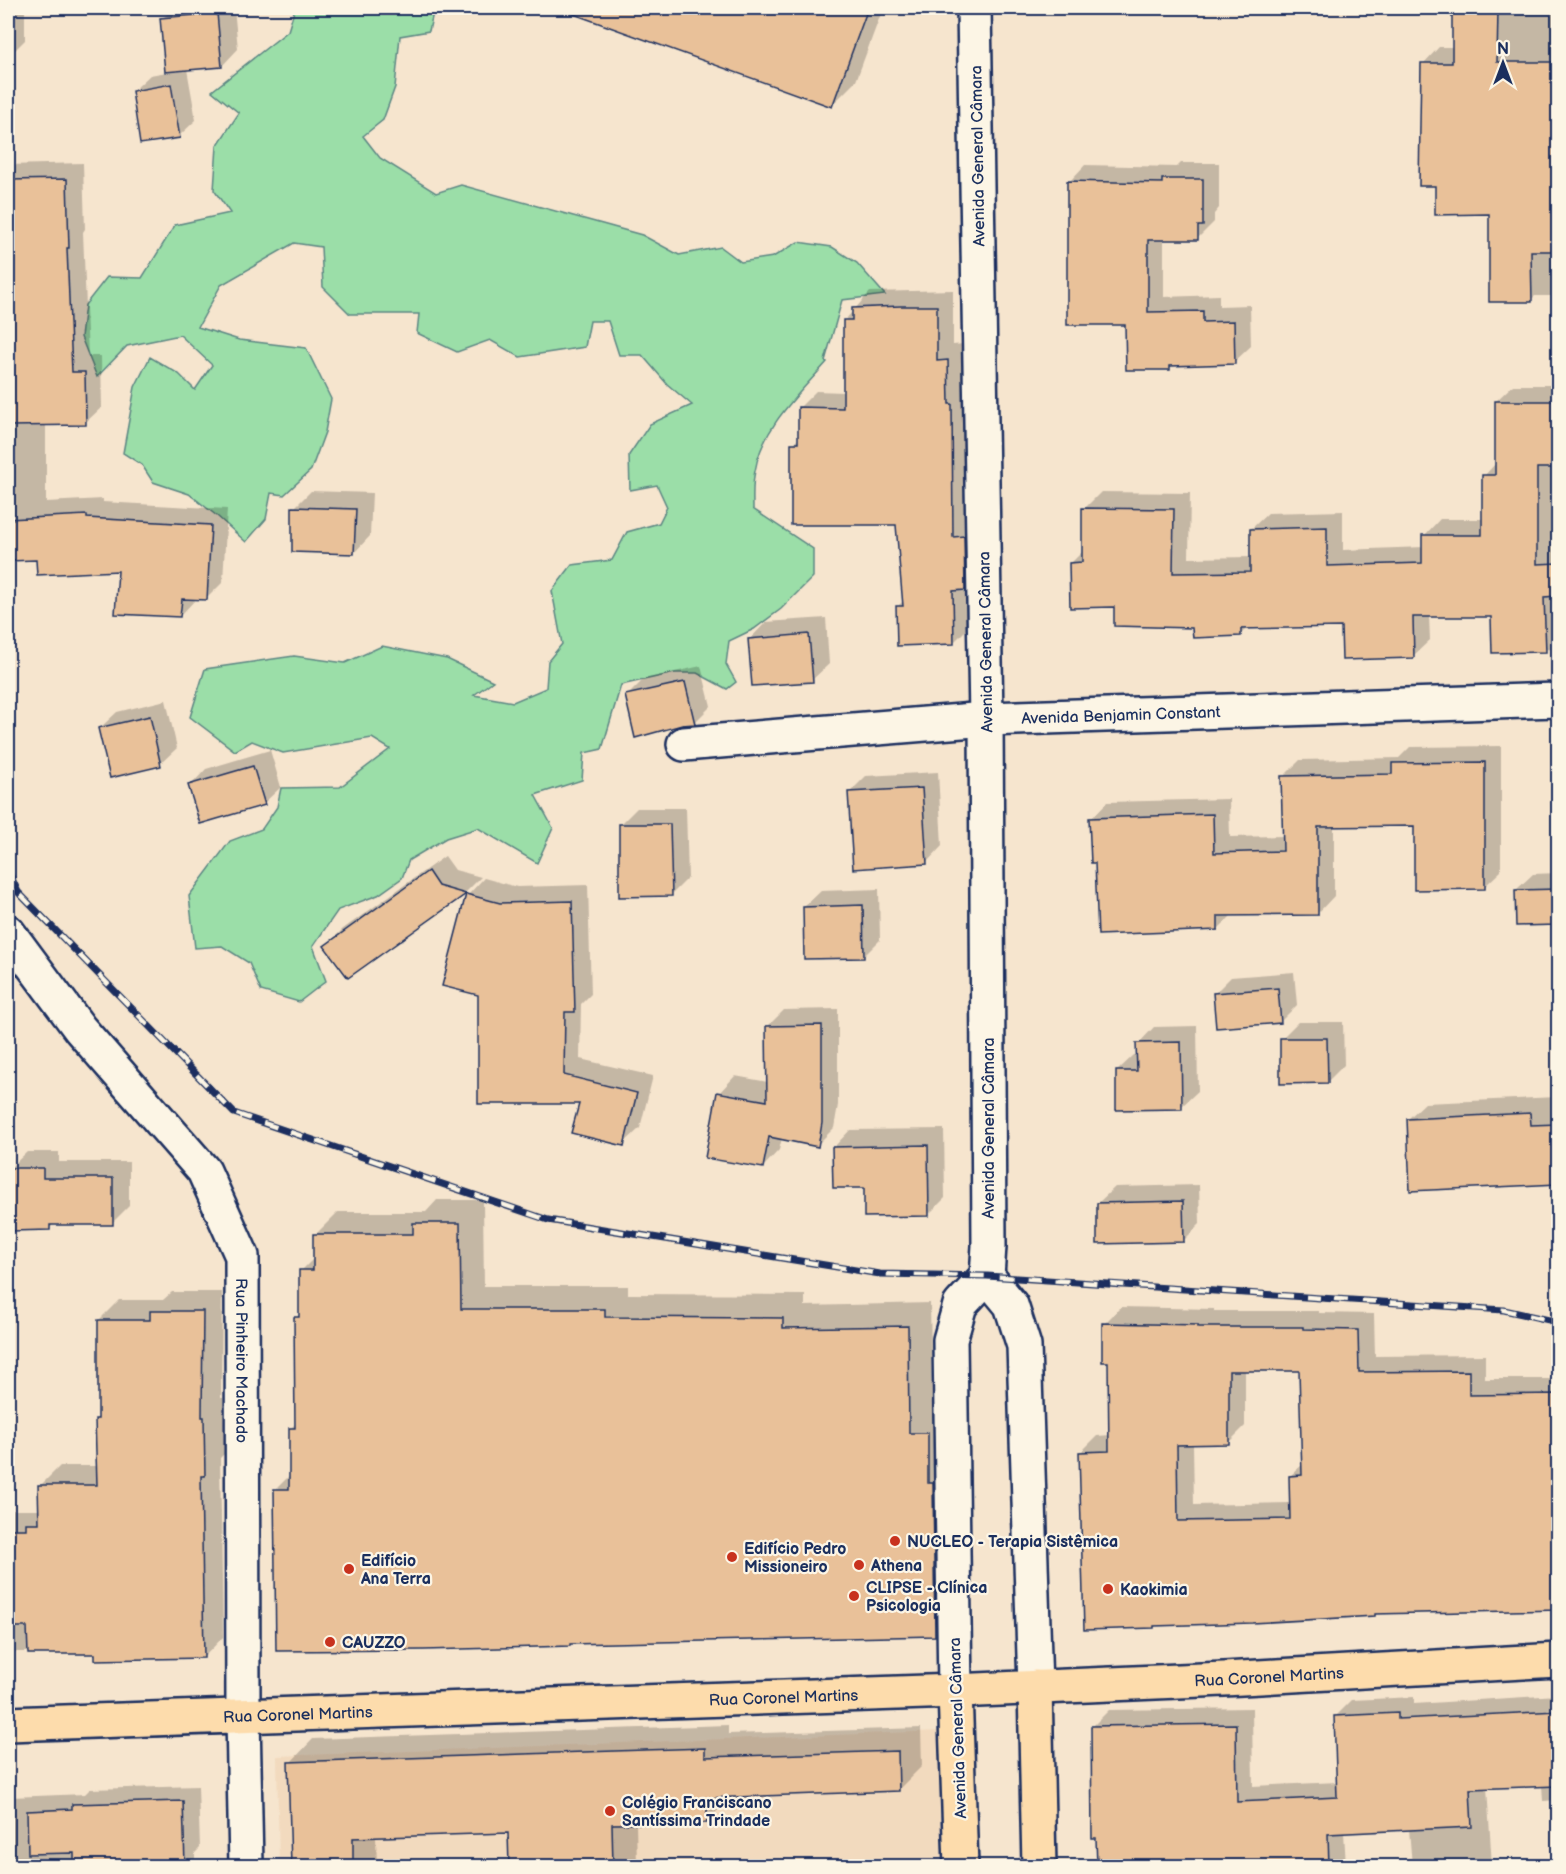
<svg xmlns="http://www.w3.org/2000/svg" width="1566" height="1874" font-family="'Balsamiq Sans',sans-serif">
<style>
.built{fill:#f2dabe}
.green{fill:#9bdea8;stroke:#5b8683;stroke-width:1.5}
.shadow{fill:#0003;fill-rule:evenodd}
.building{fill:#e9c199;stroke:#1b2f5e;stroke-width:1.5;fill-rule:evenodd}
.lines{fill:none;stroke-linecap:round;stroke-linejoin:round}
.minor-casing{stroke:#1b2f5e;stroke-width:38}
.major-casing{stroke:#1b2f5e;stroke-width:38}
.minor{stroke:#fcf5e5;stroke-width:33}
.major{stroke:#fddcac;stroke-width:33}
.rail-casing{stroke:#1b2f5e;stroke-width:7}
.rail{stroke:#fcf5e5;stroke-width:4.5;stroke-dasharray:14;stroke-linecap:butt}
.poi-dot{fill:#c8321e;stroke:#fcf5e5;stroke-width:2}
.labels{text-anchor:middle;stroke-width:4.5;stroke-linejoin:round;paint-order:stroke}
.street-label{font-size:16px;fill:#1b2f5e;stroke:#fcf5e5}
.poi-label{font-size:16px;font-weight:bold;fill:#1b2f5e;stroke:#fcf5e5;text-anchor:start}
</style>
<rect width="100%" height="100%" fill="#f6e5ce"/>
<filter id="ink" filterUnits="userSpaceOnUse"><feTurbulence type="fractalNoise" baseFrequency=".0167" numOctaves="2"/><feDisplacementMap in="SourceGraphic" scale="12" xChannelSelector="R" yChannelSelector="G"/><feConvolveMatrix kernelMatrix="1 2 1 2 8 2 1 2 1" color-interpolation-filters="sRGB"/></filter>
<g filter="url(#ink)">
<!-- built -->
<polygon class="built" points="940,1731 944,1866 279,1866 277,1756"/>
<!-- green -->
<path class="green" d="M 295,8 L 434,8 L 429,31 L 400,36 L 395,87 L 383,120 L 363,136 L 380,158 L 436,193 L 461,185 L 642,235 L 679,255 L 721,247 L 741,262 L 773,257 L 798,242 L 832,247 L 857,263 L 885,295 L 842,300 L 825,361 L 827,362 C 799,394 762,427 755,471 C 752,483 753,496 753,509 L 813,549 L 813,577 L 781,609 L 754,629 L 729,641 L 726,664 L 736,682 L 727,689 L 697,673 L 675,673 L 621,685 L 602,749 L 584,753 L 582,780 L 535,795 L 553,828 L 537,863 L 478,828 L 446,838 L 409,860 L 402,878 L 378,895 L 338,910 L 313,946 L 326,981 L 299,1002 L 261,991 L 249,963 L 222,946 L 195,948 L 189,896 L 230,841 L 262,829 L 277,807 L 281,788 L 340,787 L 390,749 L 372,738 L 283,753 L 252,741 L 235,751 L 190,717 L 205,669 L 294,656 L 345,663 L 382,646 L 447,659 L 493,681 L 474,695 L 513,702 L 546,688 L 548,661 L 562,644 L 552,591 L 572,565 L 612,560 L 627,532 L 659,523 L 667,507 L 657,485 L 630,490 L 629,455 L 650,424 L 692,405 L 667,384 L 642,355 L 619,355 L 608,321 L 590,321 L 585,347 L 520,357 L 490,340 L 457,352 L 417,333 L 419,314 L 350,314 L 323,287 L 321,247 L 294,243 L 221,285 L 198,327 L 239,340 L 306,348 L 331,399 L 325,432 L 311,470 L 284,495 L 271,493 L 266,519 L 246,542 L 217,516 L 189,494 L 153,482 L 142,465 L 123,453 L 135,387 L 150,357 L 179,374 L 195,390 L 212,365 L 180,335 L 127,346 L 97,377 L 81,337 L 85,305 L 107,277 L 142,278 L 175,225 L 230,213 L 214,190 L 217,146 L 239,113 L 212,91 L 288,31 Z"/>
<!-- shadow -->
<g class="shadow">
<polygon points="8,8 25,8 25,40 9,56 8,137"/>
<polygon points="173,8 234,8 238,49 222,66 187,69 196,120 179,136 133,91 150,75 167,72 162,19"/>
<polygon points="561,8 883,8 856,81 832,105"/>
<polygon points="1458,8 1558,8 1558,296 1535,296 1531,300 1491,213 1436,184 1423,64 1439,47 1454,47 1454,11"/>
<polygon points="83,163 85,229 83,232 88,356 101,356 102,407 85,423 46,424 46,502 103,499 103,502 227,509 223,582 206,599 196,599 180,616 119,569 38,558 8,560 8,165"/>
<polygon points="1181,163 1219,163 1219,208 1214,214 1214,222 1197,239 1164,239 1164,297 1219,295 1219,306 1250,305 1251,346 1234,362 1173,364 1169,368 1127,324 1069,182 1085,165 1177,167"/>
<polygon points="953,290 953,345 964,344 970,626 953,643 898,606 904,600 898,523 793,444 799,438 799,408 816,391 844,392 844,321 870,292"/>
<polygon points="1513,385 1558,385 1558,649 1493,651 1493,616 1429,616 1430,640 1413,656 1342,626 1248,627 1240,635 1194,627 1116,606 1071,563 1083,551 1084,509 1101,492 1190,493 1189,558 1252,557 1251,529 1268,513 1343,511 1343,550 1424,547 1424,536 1440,519 1484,519 1484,476 1496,463 1496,401"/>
<polygon points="311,491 372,493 370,536 354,553 294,508"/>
<polygon points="826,618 829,664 812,680 750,639 766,622"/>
<polygon points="701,666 711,706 694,723 682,724 627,696 644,679"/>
<polygon points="166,700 177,748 160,764 100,728 117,712"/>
<polygon points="1558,739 1558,799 1553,799 1551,746"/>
<polygon points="1501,746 1501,871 1484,887 1415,824 1334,825 1334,896 1318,913 1232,915 1218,929 1096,862 1091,819 1107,802 1229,799 1230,837 1284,836 1283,777 1300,760 1399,758 1410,747"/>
<polygon points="270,750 281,787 264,803 190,786 206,769"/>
<polygon points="938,772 942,846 926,863 849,793 866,776"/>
<polygon points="637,808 686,808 688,878 671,895 620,825"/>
<polygon points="445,856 455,870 481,877 465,893 348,976 326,946 343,929"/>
<polygon points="1558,873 1558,923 1517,924 1516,890 1533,874"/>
<polygon points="484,878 517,887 588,885 591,994 581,1004 580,1059 653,1076 640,1128 623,1144 580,1102 480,994 468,895"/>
<polygon points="879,889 880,940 863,957 804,907 821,891"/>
<polygon points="1294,972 1297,1005 1280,1022 1214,994 1231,977"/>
<polygon points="838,1009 838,1105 834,1128 817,1145 782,1138 779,1150 763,1167 719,1093 735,1076 768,1082 767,1027 784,1010"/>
<polygon points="1298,1022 1343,1022 1344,1065 1327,1082 1281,1039"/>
<polygon points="1197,1026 1198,1091 1181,1107 1117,1071 1134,1055 1138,1055 1138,1044 1154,1027"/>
<polygon points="1558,1097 1558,1183 1411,1190 1408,1119 1425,1103"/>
<polygon points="944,1129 945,1198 928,1215 865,1187 834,1147 850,1130"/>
<polygon points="27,1152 59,1152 59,1162 129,1162 129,1206 112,1223 54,1224 49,1229 10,1168"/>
<polygon points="1199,1185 1200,1224 1183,1241 1098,1203 1115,1187"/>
<polygon points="437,1200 483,1200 484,1286 628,1286 628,1294 805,1295 805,1306 930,1303 932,1411 950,1410 958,1611 935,1635 275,1490 290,1475 290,1429 297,1422 296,1318 301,1313 301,1271 315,1257 315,1235 338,1212 426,1212"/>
<polygon points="172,1292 222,1292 221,1398 223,1398 224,1454 220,1458 223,1637 204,1657 97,1652 8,1652 8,1510 40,1510 40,1486 60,1466 98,1466 99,1320 119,1300 163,1300"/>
<path d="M 1121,1307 L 1214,1309 L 1214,1311 L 1319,1311 L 1319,1313 L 1374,1314 L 1375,1356 L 1485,1355 L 1485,1379 L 1558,1379 L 1558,1608 L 1377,1613 L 1375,1615 L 1157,1624 L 1154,1627 L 1081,1452 L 1097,1436 L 1111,1435 L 1109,1361 L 1104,1324 ZM 1245,1370 L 1301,1370 L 1303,1464 L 1290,1476 L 1291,1503 L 1194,1505 L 1193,1443 L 1228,1443 L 1245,1426 Z"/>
<polygon points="1558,1695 1558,1800 1543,1801 1542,1785 1487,1787 1492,1866 1412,1866 1409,1829 1344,1832 1346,1866 1099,1866 1092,1727 1109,1710 1252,1708 1253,1786 1338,1782 1336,1716 1352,1700 1414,1697 1414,1704"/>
<polygon points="728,1725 728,1734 921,1728 922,1766 898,1790 730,1795 730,1798 707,1821 636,1822 637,1866 511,1866 509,1831 376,1836 377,1866 293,1866 290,1763 313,1739"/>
<polygon points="8,1758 9,1758 11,1797 85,1794 90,1789 198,1786 200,1848 195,1853 195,1866 8,1866"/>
</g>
<!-- building -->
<g class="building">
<polygon points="569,8 868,8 832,107 568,12"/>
<polygon points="1452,11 1498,11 1497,62 1558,62 1558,251 1531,251 1532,302 1489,302 1489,214 1435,215 1435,186 1419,186 1421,63 1452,63"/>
<polygon points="217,13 222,67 165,72 160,18"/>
<polygon points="171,84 180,138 140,144 132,91"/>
<polygon points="67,179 69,248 67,248 72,372 85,372 86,425 8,426 8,180"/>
<polygon points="1162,179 1203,179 1203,226 1198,226 1198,240 1148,240 1148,312 1203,311 1203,322 1234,321 1235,364 1170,366 1170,370 1126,370 1125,325 1067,325 1067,181 1162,183"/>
<polygon points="901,306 937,306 937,361 948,360 949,404 952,404 953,537 964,536 965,590 953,591 954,644 897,646 896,606 903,606 896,525 791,525 791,443 798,443 798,407 843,408 843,320 852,320 852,308"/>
<polygon points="1495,401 1558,401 1558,468 1537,468 1537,564 1558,563 1558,596 1544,597 1546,652 1492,653 1491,617 1413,617 1414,658 1342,660 1341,627 1241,629 1241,636 1193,638 1192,628 1114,626 1114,607 1070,608 1069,563 1082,562 1082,508 1174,509 1173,573 1250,572 1250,529 1327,527 1327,566 1422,563 1422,535 1482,535 1482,475 1495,475"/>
<polygon points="292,507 356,509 354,554 292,552"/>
<polygon points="87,515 87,518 211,525 207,600 182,599 180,617 115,614 118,571 37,575 36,560 8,561 8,519"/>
<polygon points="809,634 813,682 752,686 748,639"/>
<polygon points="685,682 695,724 682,725 635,738 625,695"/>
<polygon points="150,716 161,766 110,778 98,728"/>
<polygon points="1485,762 1485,889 1414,890 1414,826 1318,827 1318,915 1218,916 1218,930 1098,935 1095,863 1091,863 1089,818 1213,814 1214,853 1283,851 1281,776 1392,774 1392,763"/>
<polygon points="253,766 265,805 200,824 188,785"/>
<polygon points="922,788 927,864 853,869 848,792"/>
<polygon points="619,824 670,824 672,896 619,897"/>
<polygon points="428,871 438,886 466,894 348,978 324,946"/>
<polygon points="1558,889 1558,925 1516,926 1515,890"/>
<polygon points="466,894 500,903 572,901 575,1012 565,1012 564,1075 637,1093 624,1146 571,1133 579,1104 478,1104 478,995 442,986"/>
<polygon points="863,905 864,958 804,959 803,907"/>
<polygon points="1278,988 1281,1023 1216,1028 1213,993"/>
<polygon points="822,1025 822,1123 818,1147 769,1137 763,1168 705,1158 717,1092 767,1101 766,1026"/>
<polygon points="1280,1038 1327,1038 1328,1083 1280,1084"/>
<polygon points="1181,1042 1182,1109 1116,1110 1116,1071 1137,1071 1136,1043"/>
<polygon points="1530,1113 1531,1125 1558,1124 1558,1184 1410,1191 1407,1119"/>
<polygon points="928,1145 929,1216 864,1217 864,1188 833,1188 832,1147"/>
<polygon points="9,1168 43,1168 43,1178 113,1178 113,1225 50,1225 50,1230 10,1231"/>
<polygon points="1183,1201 1184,1242 1097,1244 1097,1203"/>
<polygon points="413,1223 460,1223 461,1309 605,1309 605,1317 783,1318 783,1328 908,1326 909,1433 928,1433 928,1483 933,1483 935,1636 570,1644 570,1646 424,1650 276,1651 274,1489 289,1489 289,1428 295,1428 294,1317 299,1317 299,1270 313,1270 313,1234 413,1234"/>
<polygon points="150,1311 203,1311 202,1417 204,1417 205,1476 201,1476 204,1658 95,1660 95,1654 28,1654 27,1627 8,1627 8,1529 26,1529 26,1523 39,1523 38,1485 97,1485 95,1419 98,1419 98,1320 150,1320"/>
<path d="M 1102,1323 L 1198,1325 L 1198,1327 L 1303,1327 L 1303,1329 L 1358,1330 L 1359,1372 L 1469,1371 L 1469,1395 L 1558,1394 L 1558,1610 L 1375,1614 L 1375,1616 L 1252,1623 L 1154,1626 L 1154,1628 L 1084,1630 L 1079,1452 L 1109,1451 L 1108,1362 L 1102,1362 ZM 1229,1371 L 1299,1371 L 1302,1475 L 1289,1476 L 1290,1519 L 1178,1521 L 1177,1445 L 1229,1444 Z"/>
<polygon points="1558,1711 1558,1786 1470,1789 1472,1827 1328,1834 1329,1866 1097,1866 1096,1838 1092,1838 1091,1726 1236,1724 1237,1802 1337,1797 1334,1716 1398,1713 1398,1719"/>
<polygon points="705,1748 705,1757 898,1751 899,1791 707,1798 707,1823 612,1824 613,1866 509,1866 508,1833 353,1838 353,1866 291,1866 288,1762"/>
<polygon points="183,1801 185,1865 74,1866 74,1853 28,1854 27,1811 72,1809 72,1804"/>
</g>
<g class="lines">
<defs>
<g id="minor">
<path id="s1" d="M 684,744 L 986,719 L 1558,700"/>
<path id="s2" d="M 8,932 L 80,1029 L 204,1171 L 242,1256 L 243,1716 L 246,1866"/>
<polyline points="987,1276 1011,1305 1024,1346 1035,1687"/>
<polyline points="955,1691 950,1340 960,1305 987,1276 989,1246 986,719 974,8"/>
</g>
<g id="major">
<polyline points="1035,1687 1039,1866"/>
<polyline points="955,1691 961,1866"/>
<path id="s3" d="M 8,1724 L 955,1691 L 1224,1679 L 1558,1660"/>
</g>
</defs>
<!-- minor casing -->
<use href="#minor" class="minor-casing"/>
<!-- major casing -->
<use href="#major" class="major-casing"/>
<!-- minor -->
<use href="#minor" class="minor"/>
<!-- major -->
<use href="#major" class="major"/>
<defs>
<polyline id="rail" points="8,870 18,892 234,1113 548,1220 880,1274 987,1276 1504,1310 1558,1322"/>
</defs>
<!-- rail casing -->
<use href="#rail" class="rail-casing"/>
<!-- rail -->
<use href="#rail" class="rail"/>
</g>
</g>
<!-- markers -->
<g class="poi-dot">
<circle cx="895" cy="1541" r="6"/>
<circle cx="732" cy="1557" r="6"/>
<circle cx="859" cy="1565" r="6"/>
<circle cx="349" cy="1569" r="6"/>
<circle cx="1108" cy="1589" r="6"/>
<circle cx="854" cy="1596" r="6"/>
<circle cx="330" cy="1642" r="6"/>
<circle cx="610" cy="1811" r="6"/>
</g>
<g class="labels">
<!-- street labels -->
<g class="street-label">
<text transform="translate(977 156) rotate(-91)" y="6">Avenida General Câmara</text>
<text transform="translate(985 642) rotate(-91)" y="6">Avenida General Câmara</text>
<text dy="6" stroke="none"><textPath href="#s1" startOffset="438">Avenida Benjamin Constant</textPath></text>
<text transform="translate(988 1128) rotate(-90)" y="6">Avenida General Câmara</text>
<text dy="6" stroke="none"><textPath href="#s2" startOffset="507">Rua Pinheiro Machado</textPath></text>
<text dy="6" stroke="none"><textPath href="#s3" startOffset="1262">Rua Coronel Martins</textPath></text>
<text dy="6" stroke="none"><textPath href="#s3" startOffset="776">Rua Coronel Martins</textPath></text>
<text dy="6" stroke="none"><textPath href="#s3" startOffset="290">Rua Coronel Martins</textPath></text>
<text transform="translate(957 1728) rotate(-92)" y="6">Avenida General Câmara</text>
</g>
<!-- poi labels -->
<g class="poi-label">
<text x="907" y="1547">NUCLEO - Terapia Sistêmica</text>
<text x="744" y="1554">Edifício Pedro<tspan x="744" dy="18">Missioneiro</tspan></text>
<text x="361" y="1566">Edifício<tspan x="361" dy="18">Ana Terra</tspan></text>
<text x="871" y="1571">Athena</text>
<text x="866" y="1593">CLIPSE - Clínica<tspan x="866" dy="18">Psicologia</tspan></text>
<text x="1120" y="1595">Kaokimia</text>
<text x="342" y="1648">CAUZZO</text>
<text x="622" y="1808">Colégio Franciscano<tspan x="622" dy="18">Santíssima Trindade</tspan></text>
</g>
</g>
<!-- margin -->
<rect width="1566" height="1874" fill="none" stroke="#fcf5e5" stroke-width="30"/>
<rect x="15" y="15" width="1536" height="1844" fill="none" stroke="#1b2f5e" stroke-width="2" filter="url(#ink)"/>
<!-- north arrow -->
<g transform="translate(1503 63)" stroke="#fcf5e5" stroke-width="4.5" paint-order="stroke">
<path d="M0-4.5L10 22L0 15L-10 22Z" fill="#1b2f5e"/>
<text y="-9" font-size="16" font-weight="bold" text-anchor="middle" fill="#1b2f5e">N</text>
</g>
</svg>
